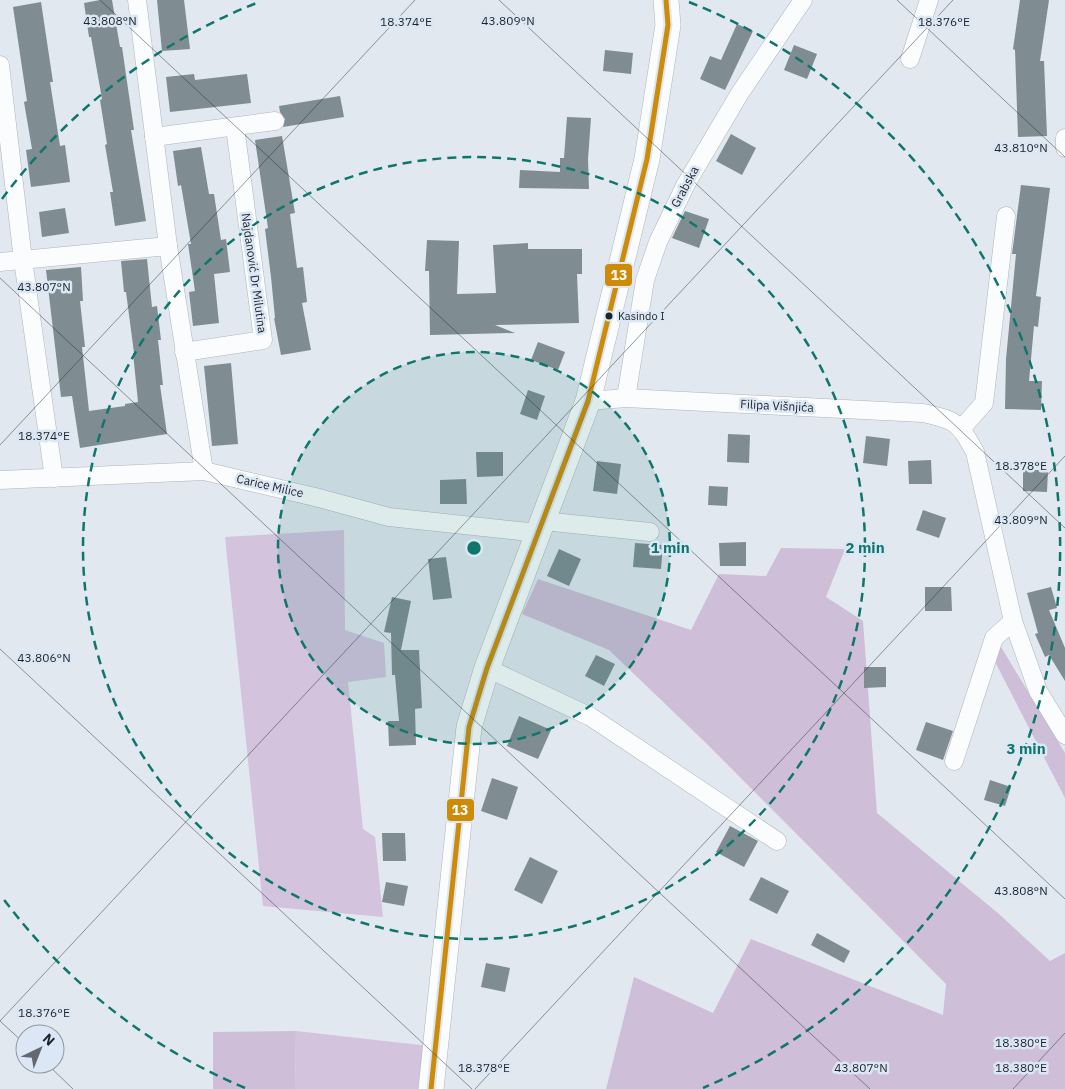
<svg xmlns="http://www.w3.org/2000/svg" width="1065" height="1089" font-family="'IBM Plex Sans',sans-serif">
<style>
.green{fill:#d3c3dd}
.forest{fill:#cebed8}
.building{fill:#7f8c92}
.lines{fill:none;stroke-linecap:round;stroke-linejoin:round}
.street-casing{stroke:#afb4ba;stroke-width:19}
.secondary-casing{stroke:#afb4ba;stroke-width:26}
.street{stroke:#fafcfd;stroke-width:18}
.secondary{stroke:#fafcfd;stroke-width:25}
.bus-1-casing{stroke:#dbe7f5;stroke-width:9}
.bus-1{stroke:#cc8c08;stroke-width:5}
.ticks{fill:none;stroke:#1f2429;stroke-width:1;stroke-opacity:0.45}
.ring{fill:none;stroke:#0f766e;stroke-width:2.5;stroke-dasharray:9 6}
.bus-dot{fill:#1f2429;stroke:#dbe7f5;stroke-width:2}
.labels{text-anchor:middle;stroke-width:5;stroke-linejoin:round;paint-order:stroke}
.bus-label{font-size:11px;fill:#1f2429;stroke:#dbe7f5;text-anchor:start}
.street-label{font-size:12px;fill:#1f2429;stroke:#dbe7f5}
.ticks-label{font-size:12px;text-anchor:middle;fill:#1f2429;stroke:#dbe7f5;stroke-width:5;stroke-linejoin:round;paint-order:stroke}
.centre{fill:#0f766e;stroke:#dbe7f5;stroke-width:2.5}
.ring-label{font-size:15px;text-anchor:middle;font-weight:bold;fill:#0f766e;stroke:#dbe7f5;stroke-width:5;stroke-linejoin:round;paint-order:stroke}
.line-badge{stroke:#dbe7f5;stroke-width:2}
.badge-label{font-size:14px;text-anchor:middle;font-weight:bold;fill:#fff}
</style>
<rect width="100%" height="100%" fill="#e1e8ef"/>
<!-- green -->
<g class="green">
<polygon points="344,530 345,630 384,643 386,677 348,682 363,829 375,837 383,917 263,906 225,537"/>
<polygon points="296,1031 429,1046 425,1089 295,1089"/>
</g>
<!-- forest -->
<g class="forest">
<polygon points="781,548 845,549 826,597 863,621 877,813 999,914 1050,961 1065,953 1065,1089 606,1089 634,977 713,1013 751,939 943,1015 946,984 707,744 609,650 522,614 538,579 691,630 719,574 766,576"/>
<polygon points="1001,647 1065,753 1065,798 991,654"/>
<polygon points="296,1031 295,1089 213,1089 213,1032"/>
</g>
<!-- building -->
<g class="building">
<polygon points="100,0 112,0 120,47 122,47 134,130 131,130 146,221 115,226 110,192 113,192 105,145 107,144 100,100 102,99 91,37 89,37 84,3"/>
<polygon points="157,0 184,0 190,49 162,51"/>
<polygon points="1020,0 1049,0 1040,61 1044,61 1047,136 1018,137 1015,50 1013,49"/>
<polygon points="41,2 53,82 50,82 60,146 65,145 70,182 31,187 26,150 32,149 24,102 27,101 13,7"/>
<polygon points="737,24 753,31 725,90 700,79 710,56 721,60"/>
<polygon points="794,45 817,54 807,79 784,70"/>
<polygon points="605,50 633,53 631,74 603,71"/>
<polygon points="194,74 195,80 247,74 251,103 170,112 166,77"/>
<polygon points="340,96 344,117 283,127 285,119 280,112 279,106"/>
<polygon points="567,117 591,118 588,159 589,189 519,188 520,170 560,172 560,158 564,158"/>
<polygon points="731,134 756,148 742,175 716,161"/>
<polygon points="282,136 295,213 290,214 297,268 303,267 307,302 302,303 311,350 281,355 274,318 275,318 271,277 265,229 268,228 255,140"/>
<polygon points="201,147 209,194 214,194 221,240 226,239 230,272 214,274 219,323 193,326 189,292 195,291 188,244 191,244 181,185 178,186 173,151"/>
<polygon points="1021,185 1050,188 1036,296 1041,297 1038,327 1034,326 1029,381 1042,381 1041,410 1005,409 1006,359 1016,254 1012,254"/>
<polygon points="65,208 69,233 42,237 39,212"/>
<polygon points="685,211 709,219 699,248 672,238"/>
<polygon points="427,240 459,241 457,294 496,293 493,245 528,243 528,249 582,249 582,274 577,274 579,323 495,325 515,333 430,335 429,271 425,271"/>
<polygon points="147,259 152,307 157,306 161,340 158,340 163,385 160,385 167,434 80,448 72,396 61,397 46,270 81,267 83,301 80,301 85,347 82,347 89,411 125,406 125,404 138,402 133,353 134,353 126,292 124,292 121,261"/>
<polygon points="538,342 565,352 558,370 531,360"/>
<polygon points="231,363 238,444 212,446 204,366"/>
<polygon points="528,390 545,396 537,420 520,414"/>
<polygon points="728,434 750,435 749,463 727,462"/>
<polygon points="866,436 890,439 887,466 863,463"/>
<polygon points="476,452 503,452 503,476 477,477"/>
<polygon points="931,460 932,484 909,484 908,461"/>
<polygon points="597,461 621,464 617,494 593,491"/>
<polygon points="1023,470 1048,470 1047,492 1023,491"/>
<polygon points="466,479 467,504 440,504 440,480"/>
<polygon points="709,486 728,487 727,506 708,505"/>
<polygon points="923,510 946,518 939,538 916,530"/>
<polygon points="746,542 746,566 720,566 719,543"/>
<polygon points="635,543 663,545 661,569 633,567"/>
<polygon points="559,549 581,559 569,586 547,576"/>
<polygon points="446,557 452,598 433,600 428,559"/>
<polygon points="925,587 951,587 952,611 925,611"/>
<polygon points="1051,587 1057,608 1049,610 1065,648 1065,681 1049,655 1045,657 1035,634 1038,633 1027,593"/>
<polygon points="392,597 411,601 401,650 419,650 422,708 415,709 416,745 389,746 388,721 399,721 395,675 392,675 391,633 384,632"/>
<polygon points="596,655 615,664 604,686 585,676"/>
<polygon points="864,667 886,667 886,687 864,688"/>
<polygon points="519,716 551,730 538,759 507,746"/>
<polygon points="926,722 953,731 943,760 916,750"/>
<polygon points="492,778 518,787 507,820 481,811"/>
<polygon points="990,780 1011,787 1005,806 984,800"/>
<polygon points="730,826 758,841 744,867 716,852"/>
<polygon points="382,833 405,833 406,861 383,861"/>
<polygon points="530,857 558,871 542,904 514,890"/>
<polygon points="761,877 789,891 777,914 749,900"/>
<polygon points="386,882 408,886 404,906 382,902"/>
<polygon points="817,933 850,951 844,963 811,945"/>
<polygon points="486,963 510,968 505,992 481,987"/>
</g>
<g class="lines">
<defs>
<g id="street">
<polyline points="137,0 168,246 204,471"/>
<polyline points="910,59 929,0"/>
<polyline points="0,65 23,260 54,478"/>
<polyline points="154,137 275,121"/>
<polyline points="1065,148 1065,138"/>
<polyline points="0,262 168,246"/>
<polyline points="184,352 263,340 235,127"/>
<polyline points="626,398 645,280 658,242 686,184 740,93 803,0"/>
<path d="M 588,401 L 626,398 L 923,413 C 958,421 958,422 975,452 L 1013,621 L 1038,691 L 1065,735"/>
<polyline points="962,428 984,403 1006,216"/>
<polyline points="0,480 204,471 315,497 389,517 538,533"/>
<polyline points="543,521 650,532"/>
<polyline points="487,668 591,717 777,841"/>
<polyline points="954,761 994,638 1013,621"/>
</g>
<polyline id="secondary" points="431,1089 469,727 487,668 588,401 647,159 668,25 666,0"/>
</defs>
<!-- street casing -->
<use href="#street" class="street-casing"/>
<!-- secondary casing -->
<use href="#secondary" class="secondary-casing"/>
<!-- street -->
<use href="#street" class="street"/>
<!-- secondary -->
<use href="#secondary" class="secondary"/>
<defs>
<polyline id="bus-1" points="431,1089 469,727 487,668 588,401 647,159 668,25 666,0"/>
</defs>
<!-- bus-1 casing -->
<use href="#bus-1" class="bus-1-casing"/>
<!-- bus-1 -->
<use href="#bus-1" class="bus-1"/>
</g>
<!-- ticks -->
<path class="ticks" d="M 100,0 L 1065,899M 499,0 L 1065,528M 897,0 L 1065,157M 0,278 L 870,1089M 0,445 L 415,0M 0,649 L 472,1089M 0,1021 L 953,0M 0,1021 L 25,1044M 47,1064 L 73,1089M 475,1089 L 1065,456M 1013,1089 L 1065,1033"/>
<!-- distance rings -->
<circle cx="474" cy="548" r="196" fill="#0f766e" fill-opacity=".12"/>
<g class="ring">
<circle cx="474" cy="548" r="196"/>
<circle cx="474" cy="548" r="391"/>
<path d="M245 1088A587 587 0 0 1 2 897M2 199A587 587 0 0 1 259 2M689 2A587 587 0 0 1 703 1088"/>
</g>
<!-- markers -->
<circle class="bus-dot" cx="609" cy="316" r="4.5"/>
<g class="labels">
<!-- bus labels -->
<g class="bus-label">
<text x="618" y="320">Kasindo I</text>
</g>
<!-- street labels -->
<g class="street-label">
<text transform="translate(685 187) rotate(-62)" y="4">Grabska</text>
<text transform="translate(254 273) rotate(82)" y="4">Najdanović Dr Milutina</text>
<text transform="translate(777 406) rotate(3)" y="4">Filipa Višnjića</text>
<text transform="translate(270 486) rotate(13)" y="4">Carice Milice</text>
</g>
</g>
<g class="ticks-label">
<text x="110" y="25">43.808°N</text>
<text x="508" y="25">43.809°N</text>
<text x="406" y="26">18.374°E</text>
<text x="944" y="26">18.376°E</text>
<text x="1021" y="152">43.810°N</text>
<text x="44" y="291">43.807°N</text>
<text x="44" y="440">18.374°E</text>
<text x="1021" y="470">18.378°E</text>
<text x="1021" y="524">43.809°N</text>
<text x="44" y="662">43.806°N</text>
<text x="1021" y="895">43.808°N</text>
<text x="44" y="1017">18.376°E</text>
<text x="1021" y="1047">18.380°E</text>
<text x="484" y="1072">18.378°E</text>
<text x="1021" y="1072">18.380°E</text>
<text x="861" y="1072">43.807°N</text>
</g>
<circle cx="474" cy="548" r="8" class="centre"/>
<g class="ring-label">
<text x="670" y="553">1 min</text>
<text x="865" y="553">2 min</text>
<text x="1026" y="754">3 min</text>
</g>
<g class="line-badge">
<rect x="604" y="263" width="29" height="24" rx="5" fill="#cc8c08"/>
<rect x="446" y="798" width="29" height="24" rx="5" fill="#cc8c08"/>
</g>
<g class="badge-label">
<text x="619" y="280">13</text>
<text x="460" y="815">13</text>
</g>
<!-- north arrow -->
<g transform="translate(40 1049) rotate(43)"><circle r="24" fill="#dbe7f5" stroke="#9099a3"/>
<path d="M0-4L9 19L0 12L-9 19Z" fill="#63696e"/>
<text y="-8" font-size="14" font-weight="bold" text-anchor="middle" fill="#1f2429">N</text>
</g>
</svg>
